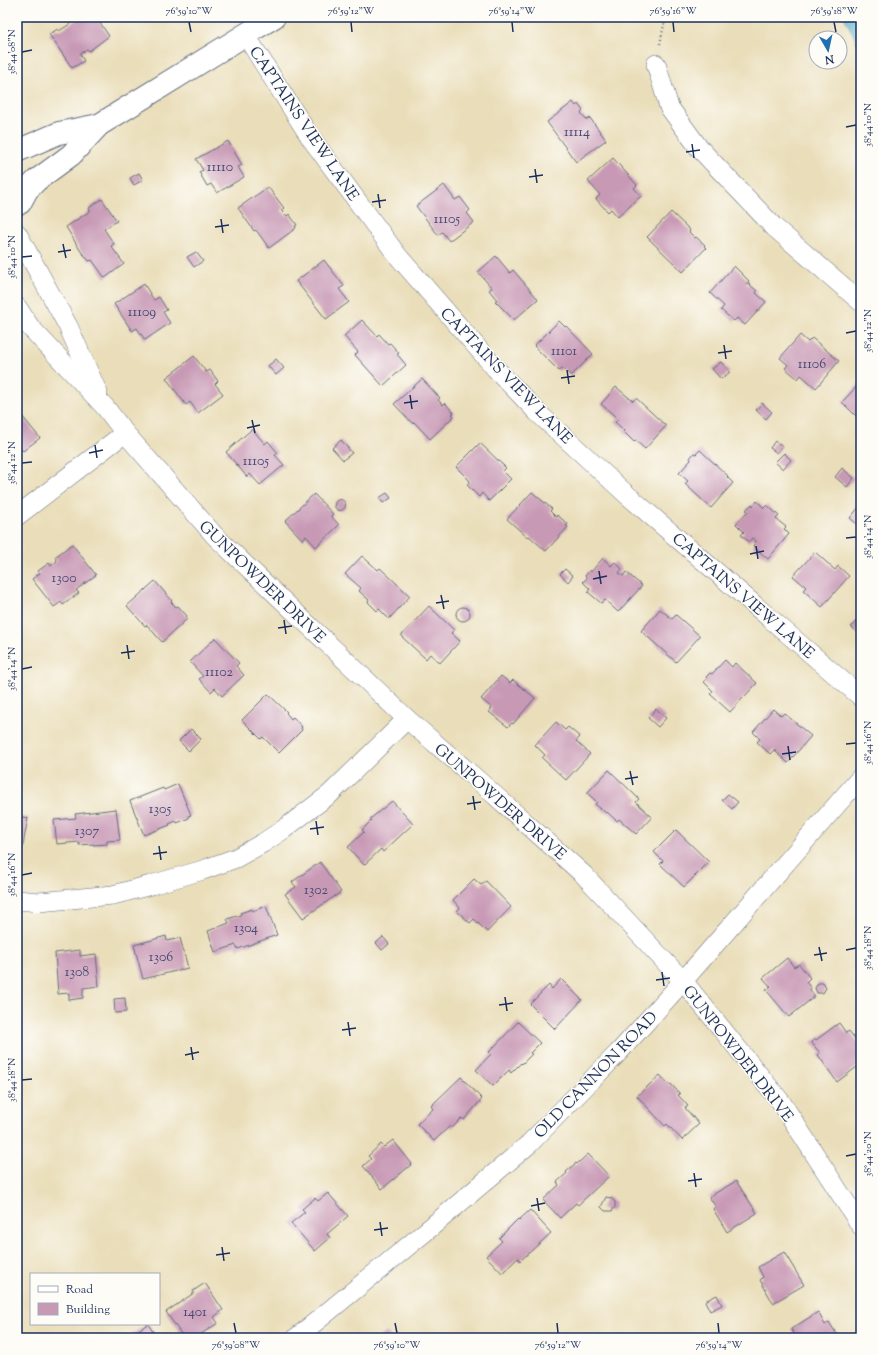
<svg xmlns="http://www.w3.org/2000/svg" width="878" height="1355" font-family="'Sorts Mill Goudy',serif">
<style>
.water{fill:#47aac7;stroke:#316c92}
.building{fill:#c899b5}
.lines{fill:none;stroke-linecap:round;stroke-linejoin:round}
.minor-casing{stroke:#636c7e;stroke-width:20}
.tertiary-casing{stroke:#636c7e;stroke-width:24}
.path{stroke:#636c7e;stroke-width:2.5;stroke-dasharray:1 3;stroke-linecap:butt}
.minor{stroke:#fff;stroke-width:19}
.tertiary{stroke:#fff;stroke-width:22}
.ticks{fill:none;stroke:#1b2f5e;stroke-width:1.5}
.labels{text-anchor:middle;stroke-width:3;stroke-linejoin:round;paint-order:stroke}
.number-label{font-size:14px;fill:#464a74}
.street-label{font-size:16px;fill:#1b2f5e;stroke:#fdfcf7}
.neatline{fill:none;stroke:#1b2f5e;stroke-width:1.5}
.ticks-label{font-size:10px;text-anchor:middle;fill:#1b2f5e}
</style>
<rect width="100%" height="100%" fill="#fdfcf7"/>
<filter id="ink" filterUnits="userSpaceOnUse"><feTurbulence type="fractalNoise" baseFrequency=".025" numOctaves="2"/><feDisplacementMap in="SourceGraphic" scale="8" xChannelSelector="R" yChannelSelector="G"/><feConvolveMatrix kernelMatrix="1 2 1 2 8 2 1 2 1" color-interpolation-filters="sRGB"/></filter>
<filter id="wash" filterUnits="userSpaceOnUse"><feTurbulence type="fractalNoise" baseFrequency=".012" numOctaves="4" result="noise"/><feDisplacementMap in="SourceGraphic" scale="16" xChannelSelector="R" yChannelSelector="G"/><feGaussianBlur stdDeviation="0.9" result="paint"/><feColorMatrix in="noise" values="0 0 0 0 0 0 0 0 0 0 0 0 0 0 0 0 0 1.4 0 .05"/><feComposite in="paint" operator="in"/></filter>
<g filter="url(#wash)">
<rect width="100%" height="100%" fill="#eadeba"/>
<!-- water -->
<polygon class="water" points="844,17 861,17 861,50"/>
<g id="blocks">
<!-- building -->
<g class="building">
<polygon points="81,17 96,17 109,36 89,51 87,49 80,54 84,61 72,68 49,34 58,29 59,31"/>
<polygon points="573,102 576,106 578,104 583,111 581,113 587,120 590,118 606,140 576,162 547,122"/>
<polygon points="228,141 242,165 238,167 244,177 217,193 211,184 207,186 199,172 203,170 196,159"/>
<polygon points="613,158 637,185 634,188 641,196 618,217 611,209 608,212 596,199 600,195 588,181"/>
<polygon points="139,173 143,180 134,185 130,178"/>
<polygon points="444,185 455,200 460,197 470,210 467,213 474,222 449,241 442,232 438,235 416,206"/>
<polygon points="268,187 284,208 281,210 287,216 289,214 297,225 295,226 296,228 269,248 256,230 254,231 238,208"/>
<polygon points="102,199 117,221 104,229 114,244 111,246 124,264 105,278 92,260 89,261 80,250 66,227 90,211 89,208"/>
<polygon points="671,212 690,230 689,232 695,238 696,237 705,245 704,246 706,248 683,272 647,237"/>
<polygon points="196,252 203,261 194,267 187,257"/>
<polygon points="496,256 510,273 513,270 538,299 514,320 495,301 497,300 489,290 492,288 478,272"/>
<polygon points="324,260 344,286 339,289 349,302 326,319 296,281"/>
<polygon points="734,266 749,281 746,284 748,285 749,284 757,291 756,293 766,302 745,325 737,318 734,321 721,310 724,306 710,293"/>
<polygon points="144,284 154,300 159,297 167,310 163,312 170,323 145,340 137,328 132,331 114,304"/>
<polygon points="362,320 377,336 379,334 388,344 390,343 399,353 397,354 406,365 383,386 355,355 358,352 344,336"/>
<polygon points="559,321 565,327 566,326 593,354 571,376 563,368 559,371 534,346"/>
<polygon points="800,335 808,342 812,338 839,361 816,388 801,375 798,379 785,368 788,365 780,358"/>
<polygon points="194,356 206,372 210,370 218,381 215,384 223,394 198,413 190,402 186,405 166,378"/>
<polygon points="276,359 284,368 276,375 268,366"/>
<polygon points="721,362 730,372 721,379 712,369"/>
<polygon points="422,379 440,398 438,400 443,405 445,403 454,413 452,414 454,416 430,439 414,422 413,424 394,404"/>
<polygon points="861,382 861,421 842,402"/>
<polygon points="616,387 633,401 636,398 666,426 645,449 635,440 634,442 623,431 624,430 615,422 618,419 601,404"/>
<polygon points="762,403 772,412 766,419 756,410"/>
<polygon points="17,410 40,438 23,451 20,448 17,450"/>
<polygon points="252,429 265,444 268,441 278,453 275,455 284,465 260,485 250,474 247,477 226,452"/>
<polygon points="341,440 352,453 343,460 332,448"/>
<polygon points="775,441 782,446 777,453 770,448"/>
<polygon points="480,443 506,468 503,471 511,479 489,501 482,493 479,497 467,485 470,481 456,467"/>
<polygon points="700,450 728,476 727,477 733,483 711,508 685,484 688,481 679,473 691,460 690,458 694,453 696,454"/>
<polygon points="784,453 791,460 783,469 775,462"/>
<polygon points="842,468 854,478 847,487 835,477"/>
<polygon points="532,492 552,509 550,511 556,517 557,515 568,524 566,526 568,527 546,551 529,536 527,537 507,519"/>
<polygon points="387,493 391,498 383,503 379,498"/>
<polygon points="314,494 333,514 331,516 339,525 316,547 306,536 303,540 285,521"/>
<circle cx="340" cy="505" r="5.5"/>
<polygon points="757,501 764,508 767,505 779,516 776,519 786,527 784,529 789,534 768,559 753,546 756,541 752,538 749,542 741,535 744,532 736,524 748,511 746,510 752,504 753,506"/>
<polygon points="859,507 861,509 861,520 858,525 850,518"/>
<polygon points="72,544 96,575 76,590 79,593 63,605 61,602 54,607 32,579 40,573 38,571 49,563 51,566 56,562 57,560 55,557"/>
<polygon points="815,552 835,570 838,566 849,576 822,607 803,590 806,587 793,576"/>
<polygon points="362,556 378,570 380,568 410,596 389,619 379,609 377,611 368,602 369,600 359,591 361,588 345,574"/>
<polygon points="603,558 611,566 615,562 622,569 619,573 623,576 626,572 642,586 618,612 605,600 601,603 588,592 590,589 583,582 587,578 585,576 590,570 591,572"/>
<polygon points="565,569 573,576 568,582 560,574"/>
<polygon points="155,581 172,601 171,602 176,607 178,606 187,616 186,617 187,619 162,642 147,625 145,626 127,606"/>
<polygon points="429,606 454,630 451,633 460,641 440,663 430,654 426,659 401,636"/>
<circle cx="463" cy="614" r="7"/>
<polygon points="660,609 672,619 676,615 700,636 676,662 641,631"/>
<polygon points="861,615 861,635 851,627"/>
<polygon points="215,638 239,663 236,666 244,675 222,696 215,688 211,692 199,679 203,676 190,662"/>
<polygon points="725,660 732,667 735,663 757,683 730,712 710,694 713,691 704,682 707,678 706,677 710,673 712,674"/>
<polygon points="501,676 510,683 513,680 535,698 513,724 512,723 508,727 489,712 492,708 481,699"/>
<polygon points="268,694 287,712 286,713 291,719 293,717 302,727 301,728 302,730 279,753 263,737 261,739 242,720"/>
<polygon points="656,709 666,718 658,727 648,718"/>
<polygon points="773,709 781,716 784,713 811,736 788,763 774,750 770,754 757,742 760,739 753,732"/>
<polygon points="556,722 565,730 568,727 580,737 576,741 590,754 566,780 542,758 545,755 535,745"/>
<polygon points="191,729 201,739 189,751 179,741"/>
<polygon points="609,770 639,799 636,802 652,817 636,834 619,819 617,821 607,812 606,813 595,804 597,802 587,793"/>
<polygon points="178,784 191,815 188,816 189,818 177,823 176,821 169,824 170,825 144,835 130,801 163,788 164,790"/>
<polygon points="728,794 738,802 732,809 722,800"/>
<polygon points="392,801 413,824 383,852 381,849 364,865 348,847 364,832 362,830 372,820 370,819"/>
<polygon points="116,809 120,840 107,841 107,844 93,845 93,844 79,845 79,842 57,844 54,820 76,818 75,814"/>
<polygon points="17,816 28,818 22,850 20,849 20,852 17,851"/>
<polygon points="676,830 709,862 684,887 660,864 663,861 654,852"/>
<polygon points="320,862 341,892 303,918 285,894 296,887 292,882"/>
<polygon points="474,879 481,885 486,881 511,907 487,932 474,919 470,923 457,911 460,908 453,900"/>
<polygon points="266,906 277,935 238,949 236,945 215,952 208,931 229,923 227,919 241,915 240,913 252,909 253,911"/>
<polygon points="166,936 167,941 180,938 188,968 143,979 134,945"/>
<polygon points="383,937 389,944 382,950 376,943"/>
<polygon points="80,950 80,956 96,954 99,986 83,988 83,998 69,1000 69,993 58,994 55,953"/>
<polygon points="787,958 794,967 799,964 810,978 806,982 811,988 810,990 815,996 789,1017 766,990 771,987 763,978"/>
<polygon points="561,979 582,1000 555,1029 530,1004 549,985 552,989"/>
<polygon points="818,983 823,983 826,988 823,993 817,993 815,988"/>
<polygon points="125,998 126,1012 115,1013 114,999"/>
<polygon points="518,1022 540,1043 530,1053 532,1054 522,1064 521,1063 511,1073 509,1070 493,1086 476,1070 491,1054 489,1052"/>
<polygon points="839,1023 846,1033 849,1031 861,1046 861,1064 837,1082 818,1055 820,1053 811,1042 815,1039 816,1040"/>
<polygon points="660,1075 669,1085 671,1084 680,1094 678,1095 688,1106 685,1108 699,1124 682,1140 667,1124 665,1126 637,1096"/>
<polygon points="461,1077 482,1099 464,1120 462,1118 452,1128 450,1126 434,1141 417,1124 433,1109 431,1106"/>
<polygon points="393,1140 412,1164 382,1189 363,1166 371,1159 368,1156 381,1144 384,1147"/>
<polygon points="588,1154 609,1176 578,1205 576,1203 560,1218 543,1200 559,1185 557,1182 567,1173 566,1172 576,1163 577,1164"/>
<polygon points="736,1181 757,1213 727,1232 713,1209 716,1207 709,1197"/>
<polygon points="328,1193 348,1216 327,1234 330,1238 315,1251 291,1223 305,1212 302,1209 315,1198 318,1201"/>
<polygon points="606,1197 611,1198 615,1202 615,1207 612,1211 605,1211 601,1207"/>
<polygon points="530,1210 551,1233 520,1261 518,1258 502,1273 486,1256 502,1241 499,1238 518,1219 519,1220"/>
<polygon points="784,1252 804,1285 773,1303 760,1280 763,1277 758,1267"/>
<polygon points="205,1283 223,1310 214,1317 218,1323 195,1338 184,1338 166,1312 194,1293 193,1291"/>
<polygon points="717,1295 722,1305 710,1311 705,1301"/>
<polygon points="818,1312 825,1325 829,1322 839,1338 797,1338 791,1329"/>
<polygon points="148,1324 157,1338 125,1338"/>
<polygon points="387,1332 391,1338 378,1338"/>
</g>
</g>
</g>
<g filter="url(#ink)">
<use href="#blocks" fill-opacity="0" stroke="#636c7e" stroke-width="1"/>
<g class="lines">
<defs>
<g id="minor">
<polyline points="245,34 310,137 397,255 496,369 537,412 625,493 861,697"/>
<polyline points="656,64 669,107 699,148 774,227 861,302"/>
<polyline points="17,233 68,326 98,393"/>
<polyline points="17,307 30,327 105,407 125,433 215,536 407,719 480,782 584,875 683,981 781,1102 861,1226"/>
<polyline points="17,516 125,433"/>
<polyline points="17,900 39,902 113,895 151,885 203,870 236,858 263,843 284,829 330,794 407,719"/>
<polyline points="296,1338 430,1228 529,1144 618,1053 683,981 861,777"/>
</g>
<g id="tertiary">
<polyline points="17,151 59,133 99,125"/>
<polyline points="17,204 20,203 27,190 37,180 71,155 99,125 274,17"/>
</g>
</defs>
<!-- minor casing -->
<use href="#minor" class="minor-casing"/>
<!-- tertiary casing -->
<use href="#tertiary" class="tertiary-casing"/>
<!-- path -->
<polyline class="path" points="660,44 665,20 667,17"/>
<!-- minor -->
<use href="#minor" class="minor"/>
<!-- tertiary -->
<use href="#tertiary" class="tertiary"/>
</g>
</g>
<!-- ticks -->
<path class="ticks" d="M 189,22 L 191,32M 351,22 L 352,32M 512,22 L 513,32M 673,22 L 674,32M 834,22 L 836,32M 22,52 L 32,50M 846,127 L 856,125M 692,144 L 694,158M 686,152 L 700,150M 535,169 L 537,183M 529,177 L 543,175M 378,194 L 380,208M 372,202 L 386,200M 221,219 L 223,233M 215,227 L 229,225M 63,244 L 66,258M 58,252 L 71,250M 22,257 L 32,256M 846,333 L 856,331M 724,345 L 726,359M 718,353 L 732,351M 567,370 L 569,384M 561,378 L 575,376M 410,395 L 412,409M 404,403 L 418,401M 252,420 L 255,433M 247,428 L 260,425M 95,445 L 97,458M 89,453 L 103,450M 22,463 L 32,462M 846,538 L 856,537M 756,546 L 758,559M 750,554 L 764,551M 599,571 L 601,584M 593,579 L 607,576M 441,595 L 444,609M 436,603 L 449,601M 284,620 L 286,634M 278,628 L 292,626M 127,645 L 129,659M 121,653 L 135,651M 22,669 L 32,667M 846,744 L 856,743M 788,746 L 790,760M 782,754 L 796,752M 630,771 L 633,785M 625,779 L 638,777M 473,796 L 475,810M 467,804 L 481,802M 316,821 L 318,835M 310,829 L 324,827M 159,846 L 161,860M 153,854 L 167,852M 22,875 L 32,873M 819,947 L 822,961M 846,950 L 856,948M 814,955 L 827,953M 662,972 L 664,986M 656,980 L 670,978M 505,997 L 507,1011M 499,1005 L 513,1003M 348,1022 L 350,1036M 342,1030 L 356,1028M 191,1047 L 193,1060M 185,1055 L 199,1052M 22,1080 L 32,1079M 846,1156 L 856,1154M 694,1173 L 696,1187M 688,1181 L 702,1179M 537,1198 L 539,1211M 531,1206 L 545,1203M 380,1222 L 382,1236M 374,1230 L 388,1228M 222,1247 L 224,1261M 216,1255 L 230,1253M 234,1323 L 236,1333M 395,1323 L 397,1333M 557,1323 L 558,1333M 718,1323 L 719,1333"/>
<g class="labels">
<!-- number labels -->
<g class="number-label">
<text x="577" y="136">11114</text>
<text x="220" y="171">11110</text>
<text x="447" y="223">11105</text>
<text x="142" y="316">11109</text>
<text x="564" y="355">11101</text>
<text x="812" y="368">11106</text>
<text x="256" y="465">11105</text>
<text x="64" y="582">1300</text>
<text x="219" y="676">11102</text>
<text x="160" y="813">1305</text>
<text x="87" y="835">1307</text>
<text x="316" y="894">1302</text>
<text x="246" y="932">1304</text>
<text x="161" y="961">1306</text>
<text x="77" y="976">1308</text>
<text x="195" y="1316">1401</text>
</g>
<!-- street labels -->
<g class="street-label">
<text transform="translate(305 123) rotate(56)" y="6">CAPTAINS VIEW LANE</text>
<text transform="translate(507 375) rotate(46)" y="6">CAPTAINS VIEW LANE</text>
<text transform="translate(263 581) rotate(44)" y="6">GUNPOWDER DRIVE</text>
<text transform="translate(744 595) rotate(41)" y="6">CAPTAINS VIEW LANE</text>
<text transform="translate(501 801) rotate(41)" y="6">GUNPOWDER DRIVE</text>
<text transform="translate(739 1053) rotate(52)" y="6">GUNPOWDER DRIVE</text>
<text transform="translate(595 1074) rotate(-46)" y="6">OLD CANNON ROAD</text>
</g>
</g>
<!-- margin -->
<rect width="878" height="1355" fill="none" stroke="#fdfcf7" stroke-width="44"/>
<!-- legend -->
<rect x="30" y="1273" width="130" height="52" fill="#fdfcf7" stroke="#a3aaba"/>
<rect x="38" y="1286" width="20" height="6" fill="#ffffff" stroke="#a3aaba"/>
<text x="66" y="1293" font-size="12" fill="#1b2f5e">Road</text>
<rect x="38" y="1303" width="20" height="12" fill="#c899b5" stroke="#a3aaba"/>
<text x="66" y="1313" font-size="12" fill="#1b2f5e">Building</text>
<!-- north arrow -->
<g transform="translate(828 50) rotate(171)"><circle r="19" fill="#fdfcf7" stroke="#a3aaba"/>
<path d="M0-3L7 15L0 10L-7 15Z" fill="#1f6fb2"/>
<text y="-6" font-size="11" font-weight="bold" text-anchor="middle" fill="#1b2f5e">N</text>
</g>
<rect x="22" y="22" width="834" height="1311" class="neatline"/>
<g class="ticks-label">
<text x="189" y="14">76°59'10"W</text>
<text x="351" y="14">76°59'12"W</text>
<text x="512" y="14">76°59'14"W</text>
<text x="673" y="14">76°59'16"W</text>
<text x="834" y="14">76°59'18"W</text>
<text transform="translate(11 52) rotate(-90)" y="4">38°44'08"N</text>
<text transform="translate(867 125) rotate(-90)" y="4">38°44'10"N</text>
<text transform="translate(11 257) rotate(-90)" y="4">38°44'10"N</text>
<text transform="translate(867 331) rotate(-90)" y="4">38°44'12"N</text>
<text transform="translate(11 463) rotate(-90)" y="4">38°44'12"N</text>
<text transform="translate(867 537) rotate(-90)" y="4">38°44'14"N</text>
<text transform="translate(11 669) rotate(-90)" y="4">38°44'14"N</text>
<text transform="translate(867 743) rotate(-90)" y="4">38°44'16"N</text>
<text transform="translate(11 875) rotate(-90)" y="4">38°44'16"N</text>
<text transform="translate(867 948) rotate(-90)" y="4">38°44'18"N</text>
<text transform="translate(11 1080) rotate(-90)" y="4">38°44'18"N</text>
<text transform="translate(867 1154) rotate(-90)" y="4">38°44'20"N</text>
<text x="236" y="1348">76°59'08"W</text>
<text x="397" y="1348">76°59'10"W</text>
<text x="558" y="1348">76°59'12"W</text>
<text x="719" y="1348">76°59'14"W</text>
</g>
</svg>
